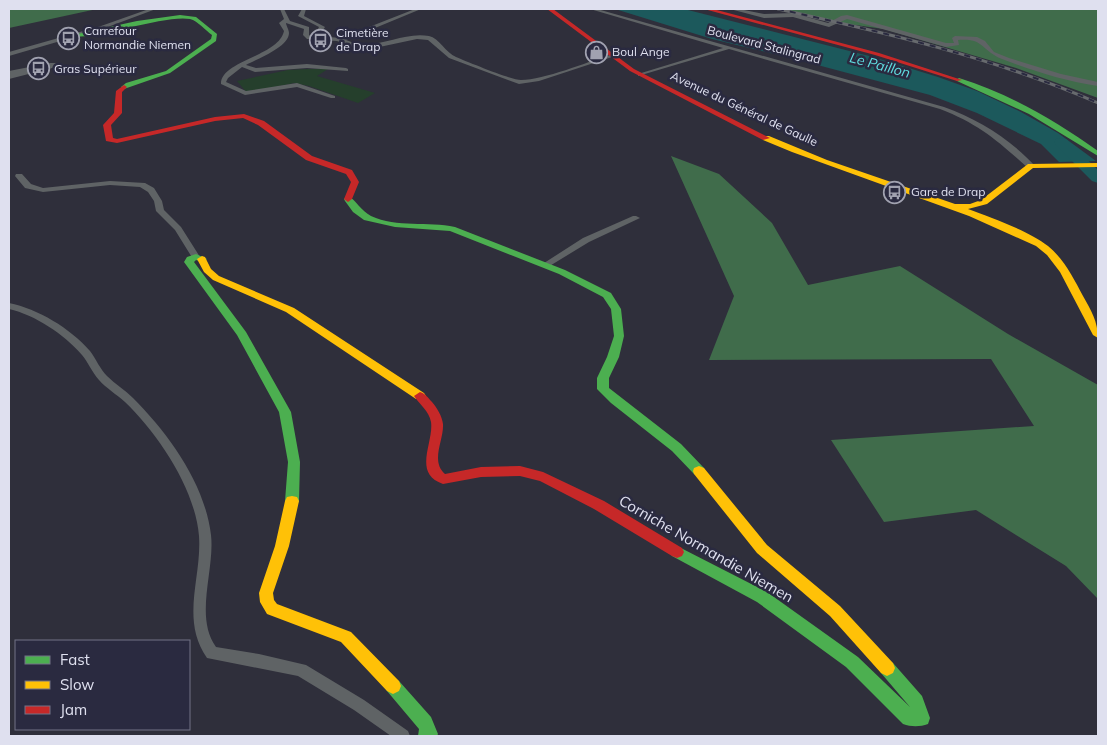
<svg xmlns="http://www.w3.org/2000/svg" width="1107" height="745" font-family="Mulish,sans-serif">
<style>
.green{fill:#253f2c}
.forest{fill:#406c4b}
.water{fill:#1c595c}
.lines{fill:none;stroke-linecap:round;stroke-linejoin:round}
.river{fill:#1c595c;fill-rule:evenodd}
.street{fill:#5f6365;fill-rule:evenodd}
.fast{fill:#4caf50;fill-rule:evenodd}
.slow{fill:#ffc107;fill-rule:evenodd}
.jam{fill:#c62828;fill-rule:evenodd}
.rail-casing{stroke:#676a6e;stroke-width:3}
.rail{stroke:#2a2a40;stroke-width:2;stroke-dasharray:6;stroke-linecap:butt}
.labels{text-anchor:middle;stroke-width:5;stroke-linejoin:round;paint-order:stroke}
.far-poi-label{font-size:12px;fill:#dfe0ef;stroke:#2a2a40;text-anchor:start}
.far-street-label{font-size:12px;fill:#dfe0ef;stroke:#2a2a40}
.far-water-label{font-size:14px;font-style:italic;fill:#60dee1;stroke:#2a2a40}
.street-label{font-size:15px;fill:#dfe0ef;stroke:#2a2a40}
</style>
<rect width="100%" height="100%" fill="#2f2f3b"/>
<!-- green -->
<polygon class="green" points="308,69 328,69 317,76 375,93 358,103 309,86 294,83 247,93 237,81 288,70"/>
<!-- forest -->
<g class="forest">
<polygon points="9,9 97,9 9,28"/>
<polygon points="783,9 1098,9 1098,98 1016,68 884,29 826,21"/>
<polygon points="671,156 719,174 772,223 808,285 900,266 1008,334 1098,385 1098,599 1066,566 976,510 884,522 831,440 1034,426 991,359 709,360 734,296"/>
</g>
<!-- water -->
<polygon class="water" points="615,9 684,9 873,57 938,77 977,91 1021,112 1058,133 1096,161 1059,162 1041,144 977,113 930,95 795,59 712,39"/>
<g class="lines">
<!-- river -->
<polygon class="river" points="1061,138 1066,139 1098,170 1098,183 1092,181 1056,145 1054,142 1056,139"/>
<!-- street -->
<g class="street">
<polygon points="149,9 156,9 105,28 9,56 9,52 101,26"/>
<path d="M 280,9 L 284,9 L 290,21 L 309,27 L 309,35 L 311,36 L 323,37 L 315,34 L 319,27 L 298,16 L 302,9 L 306,9 L 304,16 L 325,27 L 321,33 L 329,35 L 329,37 L 341,38 L 415,9 L 421,9 L 346,40 C 376,53 400,31 429,36 C 439,38 446,53 456,57 C 468,62 511,80 521,80 C 544,80 587,62 610,55 L 615,56 L 539,81 L 519,84 L 449,58 L 428,40 L 417,39 L 370,49 L 355,48 L 337,41 L 307,39 L 303,35 L 304,29 L 286,23 C 286,25 289,30 289,33 C 289,47 257,59 246,65 L 256,68 L 307,64 L 346,68 L 348,69 L 348,71 L 307,68 L 255,72 L 242,67 L 228,78 L 226,82 L 246,91 L 297,83 L 335,96 L 335,98 L 331,98 L 297,87 L 245,95 L 221,84 C 220,61 279,56 284,31 L 279,23 L 284,19 Z"/>
<path d="M 590,9 L 597,9 L 944,107 C 978,119 1010,139 1035,166 L 1028,168 C 998,141 979,124 940,109 L 729,49 L 638,76 L 638,74 L 723,48 Z"/>
<path d="M 730,9 L 739,9 L 764,14 L 793,13 L 828,23 L 841,16 L 847,15 L 946,43 L 954,43 L 952,38 L 955,36 L 977,37 L 985,41 L 994,52 L 1009,58 L 1061,74 L 1098,82 L 1098,86 C 1065,81 1033,71 1002,59 C 980,50 985,38 958,40 L 959,45 L 946,47 L 847,19 L 829,27 L 793,17 L 764,18 Z"/>
<polygon points="50,63 61,63 64,65 9,79 9,75 21,72 9,75 9,71"/>
<polygon points="16,174 22,174 31,184 43,188 110,181 145,183 154,188 162,201 164,210 181,227 200,257 196,260 193,259 175,230 156,211 154,201 148,192 140,187 110,185 43,192 25,188 15,176"/>
<polygon points="633,216 636,216 640,218 589,242 548,267 542,267 541,265 583,238"/>
<path d="M 9,303 C 38,309 70,328 90,351 C 96,359 100,369 107,376 C 115,384 125,390 133,398 C 169,434 205,484 211,535 C 215,569 194,617 216,647 L 259,654 L 306,665 L 364,700 L 408,731 L 410,736 L 391,736 L 354,710 L 298,676 L 207,658 C 180,619 202,578 199,536 C 195,488 158,434 125,402 C 116,394 106,388 99,380 C 92,372 88,362 82,355 C 64,334 35,315 9,309 Z"/>
</g>
<!-- fast -->
<g class="fast">
<path d="M 180,15 L 196,17 L 217,34 L 216,41 L 170,73 L 124,89 L 121,87 L 126,83 L 166,71 L 211,39 L 212,35 C 206,31 198,21 190,19 C 164,14 86,43 73,35 L 137,21 Z"/>
<path d="M 959,78 C 1008,93 1056,121 1098,151 L 1098,156 L 1029,114 L 957,81 L 956,80 Z"/>
<path d="M 348,196 C 356,200 361,211 371,216 C 397,228 428,221 455,227 L 565,270 L 611,293 L 621,309 L 624,336 L 619,357 L 609,378 L 609,388 L 681,444 L 704,468 L 705,471 L 704,474 L 699,476 L 694,474 L 672,451 L 611,403 L 597,389 L 597,378 L 607,357 L 614,336 L 611,309 L 603,297 L 559,274 L 450,231 L 395,227 L 364,220 L 353,212 L 345,201 L 344,199 Z"/>
<polygon points="196,254 207,259 202,262 196,260 194,262 246,332 291,412 300,462 299,501 297,505 292,506 287,505 285,501 288,462 279,412 237,335 184,262 187,257"/>
<path d="M 677,546 L 767,592 L 858,657 L 910,707 L 881,673 L 879,668 L 881,663 L 887,660 L 893,663 L 922,696 L 930,718 L 928,724 C 920,727 911,727 903,724 L 846,667 L 757,602 L 672,556 L 670,552 L 672,548 Z"/>
<polygon points="393,678 399,681 431,717 438,734 437,736 418,736 419,729 387,691 385,686 387,681"/>
</g>
<!-- slow -->
<g class="slow">
<path d="M 763,136 L 769,136 L 827,160 L 955,204 L 970,204 L 981,200 L 1028,164 L 1098,163 L 1098,167 L 1033,168 L 987,204 L 968,209 C 992,218 1029,231 1048,246 C 1064,259 1074,279 1083,296 C 1091,310 1098,322 1098,338 L 1093,335 L 1060,272 L 1047,255 L 1036,246 L 969,216 L 792,152 L 763,140 Z"/>
<polygon points="202,256 205,257 211,269 219,276 294,308 424,393 426,396 424,399 416,399 286,312 213,280 204,272 197,259"/>
<polygon points="699,466 704,468 767,545 840,606 893,663 895,668 893,673 887,676 881,673 830,616 757,553 694,474 693,471 694,468"/>
<polygon points="292,496 297,497 299,501 289,546 273,593 274,600 277,604 351,632 399,681 401,686 399,691 393,694 387,691 341,642 267,614 260,602 259,593 275,546 285,501 287,497"/>
</g>
<!-- jam -->
<g class="jam">
<polygon points="547,9 553,9 634,69 770,138 763,140 630,71"/>
<polygon points="704,9 713,9 879,53 962,80 957,81 875,55"/>
<polygon points="124,85 127,87 122,92 122,113 111,125 113,138 117,139 215,117 244,114 264,121 312,156 352,170 359,182 352,199 348,202 344,199 351,182 346,174 306,160 258,125 243,118 215,121 117,143 106,141 103,125 114,113 116,91"/>
<path d="M 420,392 C 426,394 428,398 432,402 C 437,408 442,416 443,424 C 444,440 430,461 445,474 L 481,467 L 520,466 L 543,472 L 604,501 L 682,548 L 684,552 L 682,556 L 677,558 L 672,556 L 594,509 L 540,481 L 520,476 L 481,477 L 443,484 C 412,474 434,442 431,422 C 429,411 420,405 414,396 Z"/>
</g>
<defs>
<path id="rail" d="M 778,9 C 887,33 995,58 1098,103"/>
</defs>
<!-- rail casing -->
<use href="#rail" class="rail-casing"/>
<!-- rail -->
<use href="#rail" class="rail"/>
</g>
<!-- icons -->
<defs>
<symbol id="bus-ring" viewBox="-11 -11 22 22"><circle r="9.5" fill="#2a2a40" stroke="#a1a2b0" stroke-width="1.5"/><path d="M-5-6H5V4H4V6H2V4H-2V6H-4V4H-5ZM-3.5-4V0h7V-4ZM-3.5 1.2v1.5H-2V1.2ZM2 1.2v1.5H3.5V1.2Z" fill="#a1a2b0"/></symbol>
<symbol id="shop-ring" viewBox="-11 -11 22 22"><circle r="9.5" fill="#2a2a40" stroke="#a1a2b0" stroke-width="1.5"/><path d="M-5-2.5h2.3a2.7 3.5 0 0 1 5.4 0H5L5.5 6h-11ZM-1.5-2.5h3a1.5 2.3 0 0 0-3 0Z" fill="#a1a2b0"/></symbol>
</defs>
<g fill-rule="evenodd">
<use href="#bus-ring" x="56" y="26" width="25" height="25"/>
<use href="#bus-ring" x="308" y="28" width="25" height="25"/>
<use href="#shop-ring" x="584" y="40" width="25" height="25"/>
<use href="#bus-ring" x="26" y="56" width="25" height="25"/>
<use href="#bus-ring" x="882" y="180" width="25" height="25"/>
</g>
<g class="labels">
<!-- far-poi labels -->
<g class="far-poi-label">
<text x="84" y="35">Carrefour<tspan x="84" dy="14">Normandie Niemen</tspan></text>
<text x="336" y="37">Cimetière<tspan x="336" dy="14">de Drap</tspan></text>
<text x="612" y="56">Boul Ange</text>
<text x="54" y="73">Gras Supérieur</text>
<text x="911" y="196">Gare de Drap</text>
</g>
<!-- far-street labels -->
<g class="far-street-label">
<text transform="translate(764 45) rotate(15)" y="4">Boulevard Stalingrad</text>
<text transform="translate(744 109) rotate(25)" y="4">Avenue du Général de Gaulle</text>
</g>
<!-- far-water labels -->
<g class="far-water-label">
<text transform="translate(880 65) rotate(15)" y="5">Le Paillon</text>
</g>
<!-- street labels -->
<g class="street-label">
<text transform="translate(706 549) rotate(30)" y="5">Corniche Normandie Niemen</text>
</g>
</g>
<!-- border -->
<rect width="1107" height="745" fill="none" stroke="#dfe0ef" stroke-width="20"/>
<!-- legend -->
<rect x="15" y="640" width="175" height="90" fill="#2a2a40" stroke="#727386"/>
<rect x="25" y="656" width="25" height="8" fill="#4caf50" stroke="#727386"/>
<text x="60" y="665" font-size="15" fill="#dfe0ef">Fast</text>
<rect x="25" y="681" width="25" height="8" fill="#ffc107" stroke="#727386"/>
<text x="60" y="690" font-size="15" fill="#dfe0ef">Slow</text>
<rect x="25" y="706" width="25" height="8" fill="#c62828" stroke="#727386"/>
<text x="60" y="715" font-size="15" fill="#dfe0ef">Jam</text>
</svg>
